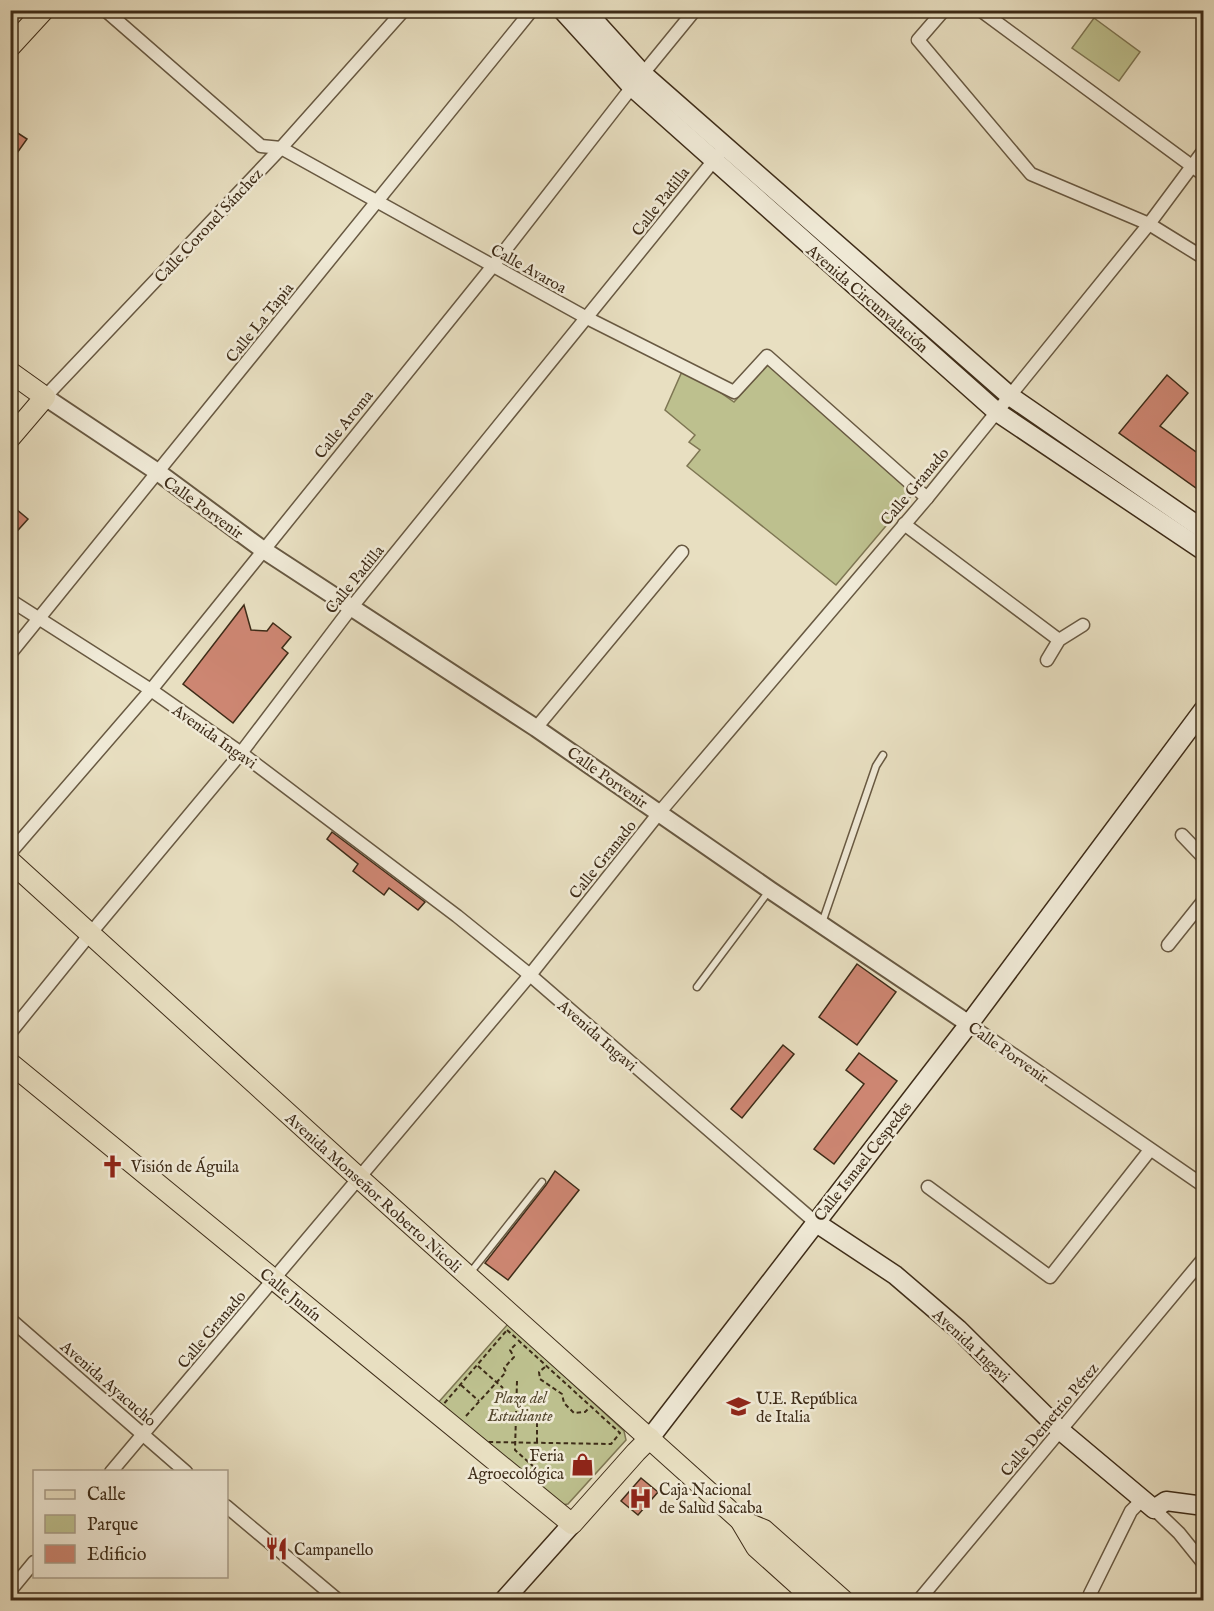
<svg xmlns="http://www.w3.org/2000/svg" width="1214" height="1611" font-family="'IM FELL English',serif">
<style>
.green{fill:#bdc08e;stroke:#7e7653;stroke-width:1.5}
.building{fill:#cd8672;stroke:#3e2c18;stroke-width:1.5}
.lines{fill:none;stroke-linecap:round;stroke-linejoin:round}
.service-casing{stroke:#685942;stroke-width:9}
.minor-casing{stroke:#685942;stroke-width:15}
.tertiary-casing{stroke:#685942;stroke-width:20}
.secondary-casing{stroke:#3e2c18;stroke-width:21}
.primary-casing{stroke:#3e2c18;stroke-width:22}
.path{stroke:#3e2c18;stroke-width:2;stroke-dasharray:4.5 3;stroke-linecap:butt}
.service{stroke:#f0ead7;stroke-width:6}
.minor{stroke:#f0ead7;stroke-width:12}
.tertiary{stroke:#f0ead7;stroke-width:16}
.secondary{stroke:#f0ead7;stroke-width:18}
.primary{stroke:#e8dfc1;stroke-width:20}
.labels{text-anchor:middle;stroke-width:5;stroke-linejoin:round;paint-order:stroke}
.street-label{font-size:16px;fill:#3e2c18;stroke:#f0ead7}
.poi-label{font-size:16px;fill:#3e2c18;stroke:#f0ead7;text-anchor:start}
.park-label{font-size:16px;font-style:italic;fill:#574a30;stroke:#f0ead7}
</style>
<rect width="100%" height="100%" fill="#e8dfc1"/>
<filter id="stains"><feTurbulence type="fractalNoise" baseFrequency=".00333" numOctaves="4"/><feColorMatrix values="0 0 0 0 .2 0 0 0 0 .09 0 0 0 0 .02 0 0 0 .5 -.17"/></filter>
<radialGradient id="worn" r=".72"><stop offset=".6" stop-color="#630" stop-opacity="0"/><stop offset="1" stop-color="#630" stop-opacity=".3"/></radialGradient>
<!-- green -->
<g class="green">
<polygon points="1094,18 1140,52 1119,81 1072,48"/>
<polygon points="768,365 913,494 836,585 687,466 700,450 689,442 695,435 665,410 684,367 734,402"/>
<polygon points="508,1324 624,1431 626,1440 568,1504 561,1505 437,1404"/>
</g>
<!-- building -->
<g class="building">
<polygon points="10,128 27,139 10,163"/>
<polygon points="1167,375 1188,393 1160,426 1203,457 1203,493 1119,433"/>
<polygon points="10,504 28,519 10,539"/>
<polygon points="244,605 251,630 267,631 273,623 291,637 282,648 288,653 233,723 183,684"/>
<polygon points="332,832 425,902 418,910 389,888 384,895 353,871 358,864 327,839"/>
<polygon points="857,964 896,992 857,1045 819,1017"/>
<polygon points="783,1045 794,1054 742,1118 731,1109"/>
<polygon points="859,1053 897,1081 834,1164 814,1149 864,1084 846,1070"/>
<polygon points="555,1171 579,1190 508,1280 485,1263 546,1185"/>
<polygon points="641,1478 658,1492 638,1515 621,1501"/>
</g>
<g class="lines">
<defs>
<g id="service">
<polyline points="822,923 876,766 883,755"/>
<polyline points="697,987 769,891"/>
<polyline points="470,1273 542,1182"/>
</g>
<g id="minor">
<polyline points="105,10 261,146 281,148 587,318 734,392 767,356 927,498"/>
<polyline points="944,10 918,40 1031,174 1149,224 1204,258"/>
<polyline points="980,10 1204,175"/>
<polyline points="45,397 281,148 404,10"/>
<polyline points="904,524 1059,640"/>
<polyline points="10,600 151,690 241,753 457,916 530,975 815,1222"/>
<polyline points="10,654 532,10"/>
<polyline points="1047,660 1059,640 1083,625"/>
<polyline points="536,728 682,552"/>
<polyline points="1182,835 1204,858"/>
<polyline points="10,853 151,690 492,267 632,87 695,10"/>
<polyline points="1168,945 1204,900"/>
<polyline points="969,1024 1204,1186"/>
<polyline points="10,1033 90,934 241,753 351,608 719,154"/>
<polyline points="928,1187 1050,1277 1150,1150"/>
<polyline points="10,1319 186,1472"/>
<polyline points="111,1472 530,975 659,813 927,498 1149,224 1204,150"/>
<polyline points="226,1506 338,1600"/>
<polyline points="1154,1509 1179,1533 1204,1564"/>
<polyline points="10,1591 34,1562"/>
<polyline points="1090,1594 1131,1511 1142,1500"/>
<polyline points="919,1600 1204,1258"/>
</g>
<polyline id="tertiary" points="45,397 159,473 262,549 536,728 770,890 969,1024"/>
<g id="secondary">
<polyline points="562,10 632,87 997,412 1204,551"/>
<polyline points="585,10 643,74 1010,396 1204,530"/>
<polyline points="815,1222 895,1275 958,1329 1061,1431 1154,1509 1166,1501 1204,1506"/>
<polyline points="650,1438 969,1024 1204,709"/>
<polyline points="504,1600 572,1524"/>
</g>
<g id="primary">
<polyline points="10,47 44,10"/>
<polyline points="10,372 45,397 10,438"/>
<polyline points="10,861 359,1178 740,1520 756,1547 815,1600"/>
<polyline points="10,1063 572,1524 636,1452 650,1438"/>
<polyline points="740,1520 764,1530 843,1600"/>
</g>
</defs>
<!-- service casing -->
<use href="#service" class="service-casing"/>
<!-- minor casing -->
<use href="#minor" class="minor-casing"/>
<!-- tertiary casing -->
<use href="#tertiary" class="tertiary-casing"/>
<!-- secondary casing -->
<use href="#secondary" class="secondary-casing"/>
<!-- primary casing -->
<use href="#primary" class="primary-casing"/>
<!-- path -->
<g class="path">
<polygon points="507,1330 620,1433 611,1444 487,1442 442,1406"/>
<polyline points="478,1366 503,1388"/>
<polyline points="545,1367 539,1372 540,1379 562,1394 564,1403 574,1413 585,1412 589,1408"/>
<polyline points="517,1381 515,1450 542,1474"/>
<polyline points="461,1385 479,1401"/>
<polyline points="466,1416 506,1372 504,1368 514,1357 510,1350 517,1343"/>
<polyline points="516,1420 537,1421 537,1443"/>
</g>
<!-- service -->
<use href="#service" class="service"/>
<!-- minor -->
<use href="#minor" class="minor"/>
<!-- tertiary -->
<use href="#tertiary" class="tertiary"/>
<!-- secondary -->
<use href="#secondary" class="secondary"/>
<!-- primary -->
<use href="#primary" class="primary"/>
</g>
<!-- icons -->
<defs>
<symbol id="church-bare" viewBox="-9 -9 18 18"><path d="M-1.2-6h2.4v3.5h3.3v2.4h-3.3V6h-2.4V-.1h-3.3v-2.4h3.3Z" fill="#8f2418" stroke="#f0ead7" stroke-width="2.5" paint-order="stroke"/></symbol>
<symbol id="school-bare" viewBox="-9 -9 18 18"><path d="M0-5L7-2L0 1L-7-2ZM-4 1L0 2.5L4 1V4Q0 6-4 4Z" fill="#8f2418" stroke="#f0ead7" stroke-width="2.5" paint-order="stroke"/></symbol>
<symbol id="shop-bare" viewBox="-9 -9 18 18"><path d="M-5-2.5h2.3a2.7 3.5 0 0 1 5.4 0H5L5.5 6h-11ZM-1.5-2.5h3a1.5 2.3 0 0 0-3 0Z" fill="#8f2418" stroke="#f0ead7" stroke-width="2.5" paint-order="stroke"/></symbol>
<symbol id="hospital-bare" viewBox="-9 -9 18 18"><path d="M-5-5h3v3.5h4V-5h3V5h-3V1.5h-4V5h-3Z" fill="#8f2418" stroke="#f0ead7" stroke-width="2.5" paint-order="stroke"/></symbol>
<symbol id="restaurant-bare" viewBox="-9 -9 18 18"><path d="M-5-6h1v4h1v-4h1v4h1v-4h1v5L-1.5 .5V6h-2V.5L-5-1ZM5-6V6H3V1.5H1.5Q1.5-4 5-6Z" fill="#8f2418" stroke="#f0ead7" stroke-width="2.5" paint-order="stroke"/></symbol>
</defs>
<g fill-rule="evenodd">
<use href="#church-bare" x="96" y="1150" width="33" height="33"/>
<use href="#school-bare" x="722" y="1390" width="33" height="33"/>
<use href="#shop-bare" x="566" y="1448" width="33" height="33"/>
<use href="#hospital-bare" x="624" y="1482" width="33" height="33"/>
<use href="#restaurant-bare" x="260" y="1532" width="33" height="33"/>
</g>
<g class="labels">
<!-- street labels -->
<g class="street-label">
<text transform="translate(660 201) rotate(-52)" y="6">Calle Padilla</text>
<text transform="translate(208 225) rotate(-47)" y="6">Calle Coronel Sánchez</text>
<text transform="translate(529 268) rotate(29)" y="6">Calle Avaroa</text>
<text transform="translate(868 298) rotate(41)" y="6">Avenida Circunvalación</text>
<text transform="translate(259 322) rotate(-51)" y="6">Calle La Tapia</text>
<text transform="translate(343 424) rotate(-51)" y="6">Calle Aroma</text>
<text transform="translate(914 486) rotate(-50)" y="6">Calle Granado</text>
<text transform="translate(204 507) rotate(36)" y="6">Calle Porvenir</text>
<text transform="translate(354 579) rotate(-51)" y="6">Calle Padilla</text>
<text transform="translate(215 736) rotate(35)" y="6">Avenida Ingavi</text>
<text transform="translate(608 777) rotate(35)" y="6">Calle Porvenir</text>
<text transform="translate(602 859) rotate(-51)" y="6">Calle Granado</text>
<text transform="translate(598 1035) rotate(41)" y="6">Avenida Ingavi</text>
<text transform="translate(1009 1052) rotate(35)" y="6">Calle Porvenir</text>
<text transform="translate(862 1161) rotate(-52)" y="6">Calle Ismael Cespedes</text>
<text transform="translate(374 1192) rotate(42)" y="6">Avenida Monseñor Roberto Nicoli</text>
<text transform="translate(291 1294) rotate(39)" y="6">Calle Junín</text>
<text transform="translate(211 1329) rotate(-50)" y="6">Calle Granado</text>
<text transform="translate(972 1345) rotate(43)" y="6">Avenida Ingavi</text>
<text transform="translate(109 1383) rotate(41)" y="6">Avenida Ayacucho</text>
<text transform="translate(1049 1419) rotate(-50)" y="6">Calle Demetrio Pérez</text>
</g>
<!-- poi labels -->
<g class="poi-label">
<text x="131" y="1172">Visión de Águila</text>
<text x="756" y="1404">U.E. República<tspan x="756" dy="18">de Italia</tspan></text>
<text x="564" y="1461" text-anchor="end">Feria<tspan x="564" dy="18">Agroecológica</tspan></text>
<text x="659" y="1495">Caja Nacional<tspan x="659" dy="18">de Salud Sacaba</tspan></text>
<text x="294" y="1555">Campanello</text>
</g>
<!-- park labels -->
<g class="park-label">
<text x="520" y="1403">Plaza del<tspan x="520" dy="18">Estudiante</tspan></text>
</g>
</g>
<!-- margin -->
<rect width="1214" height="1611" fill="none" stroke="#e8dfc1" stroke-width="36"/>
<rect x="12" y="12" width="1190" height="1587" fill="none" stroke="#3e2c18" stroke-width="3"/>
<rect x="18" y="18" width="1178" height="1575" fill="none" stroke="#3e2c18" stroke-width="1.5"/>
<!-- legend -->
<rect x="33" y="1470" width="195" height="108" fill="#f0ead7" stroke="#a99e8b" stroke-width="1.5"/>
<rect x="45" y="1490" width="30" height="9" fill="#e8dfc1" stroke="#a99e8b" stroke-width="1.5"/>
<text x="87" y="1500" font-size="18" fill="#3e2c18">Calle</text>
<rect x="45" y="1515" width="30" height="18" fill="#bdc08e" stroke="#a99e8b" stroke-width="1.5"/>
<text x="87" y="1530" font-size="18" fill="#3e2c18">Parque</text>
<rect x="45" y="1545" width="30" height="18" fill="#cd8672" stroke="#a99e8b" stroke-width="1.5"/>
<text x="87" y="1560" font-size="18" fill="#3e2c18">Edificio</text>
<rect width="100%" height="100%" filter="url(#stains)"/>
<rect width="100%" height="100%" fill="url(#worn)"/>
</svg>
